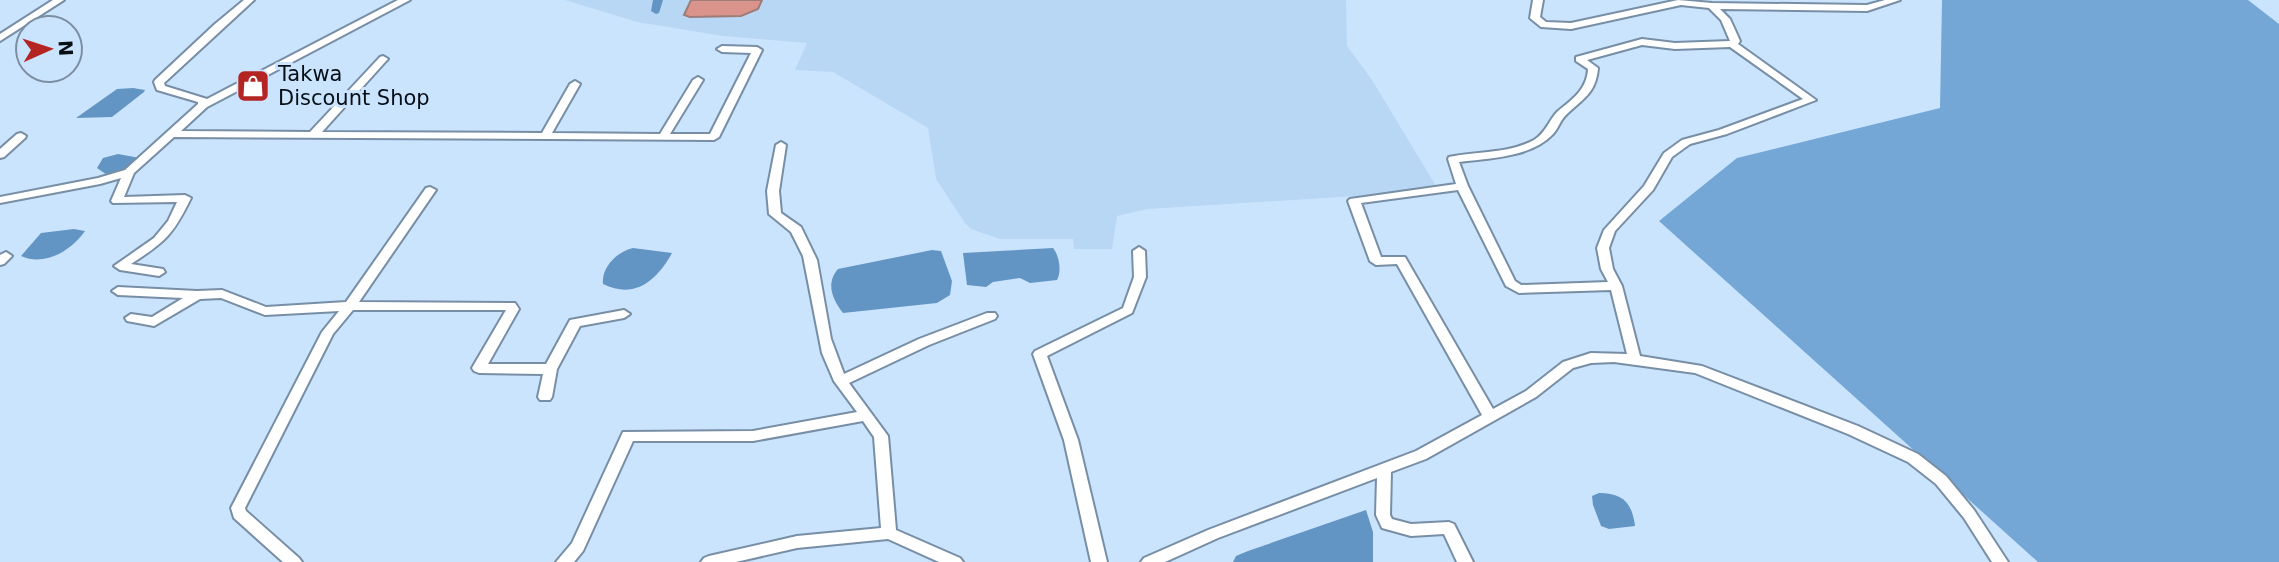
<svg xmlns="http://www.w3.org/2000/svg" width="2279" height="562" font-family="'DejaVu Sans',sans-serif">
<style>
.built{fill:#b8d7f4}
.forest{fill:#74a7d6}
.water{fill:#6395c4}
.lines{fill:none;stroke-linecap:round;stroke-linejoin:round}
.canal{fill:#6395c4;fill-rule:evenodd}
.building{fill:#db948b;stroke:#9e7c78;stroke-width:2}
.street-casing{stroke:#778ea5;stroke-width:4}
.street{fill:#fff;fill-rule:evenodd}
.labels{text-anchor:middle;stroke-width:6;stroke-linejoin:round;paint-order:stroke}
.poi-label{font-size:21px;fill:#060e16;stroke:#cbe4fd;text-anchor:start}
</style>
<rect width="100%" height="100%" fill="#cbe4fd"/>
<!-- built -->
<polygon class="built" points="565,0 1346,0 1347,46 1372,80 1436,186 1358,196 1148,209 1117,216 1112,249 1074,249 1073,239 1000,239 971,229 965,223 936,179 928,128 833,72 795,70 807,43 723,36 637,22"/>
<!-- forest -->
<polygon class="forest" points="1942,0 2248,0 2279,24 2279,562 2038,562 1659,221 1737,158 1940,108"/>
<!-- water -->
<g class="water">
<polygon points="133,88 145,90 144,92 112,117 76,118 117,89"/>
<polygon points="118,154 140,158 134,166 110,177 97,168 103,158"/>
<path d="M 74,229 L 85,231 C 72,250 45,267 21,256 L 41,233 Z"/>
<path d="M 633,248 L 672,253 C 657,280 635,300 603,284 C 601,267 618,251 633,248 Z"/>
<path d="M 1053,248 C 1059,255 1062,271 1057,280 L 1030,283 L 1020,278 L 993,282 L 986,287 L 967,285 L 963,253 Z"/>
<path d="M 932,250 L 941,251 L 952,281 L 950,295 L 937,303 L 843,313 C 833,300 825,284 838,269 Z"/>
<path d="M 1599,493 C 1622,493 1632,502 1635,526 L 1609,529 L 1601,526 L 1593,505 L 1592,496 Z"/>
<polygon points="1366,510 1373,532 1373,562 1233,562 1236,556 1248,551"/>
</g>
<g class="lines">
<!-- canal -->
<polygon class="canal" points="653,0 663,0 659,13 656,14 651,11"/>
</g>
<!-- building -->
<polygon class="building" points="691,0 762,0 758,9 741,16 690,17 684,15"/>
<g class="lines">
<defs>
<g id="street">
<polygon points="53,0 64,0 0,41 0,34"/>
<path d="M 244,0 L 254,0 L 164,83 L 165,86 L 207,99 L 398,0 L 410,0 L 207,107 L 181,131 L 310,132 L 380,57 L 383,56 L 388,59 L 386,61 L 322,132 L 542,133 L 570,84 L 575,81 L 580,84 L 552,133 L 660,134 L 693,80 L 698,77 L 703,80 L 670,134 L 710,134 L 751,53 L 722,52 L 717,49 L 722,46 L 757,47 L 762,50 L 719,137 L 714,140 L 174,137 L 134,173 L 124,197 L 185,195 L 191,198 C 173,235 165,242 131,264 L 163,269 L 165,272 L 159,276 L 120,270 L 114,266 L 154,238 L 168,221 L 177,202 L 113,203 L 111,201 L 121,178 L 100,184 L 0,203 L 0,197 L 98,178 L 125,170 L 198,104 L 198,102 L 157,90 L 154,82 L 155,80 L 215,24 Z"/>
<path d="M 1533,0 L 1543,0 L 1540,17 L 1546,22 L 1571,23 L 1678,0 L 1712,3 L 1867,5 L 1885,0 L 1900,0 L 1867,11 L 1720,9 L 1730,19 L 1740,41 L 1738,44 L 1816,100 L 1727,134 L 1690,144 L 1672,157 L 1653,190 L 1615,231 L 1609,248 L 1613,269 L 1622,286 L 1640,356 L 1702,366 L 1858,426 L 1918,454 L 1946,476 L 1974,510 L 2008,562 L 1992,562 L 1964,518 L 1936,484 L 1908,462 L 1848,434 L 1695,373 L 1614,362 L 1591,363 L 1573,368 L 1536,397 L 1426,459 L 1391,472 L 1390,515 L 1392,519 L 1411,524 L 1449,522 L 1454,524 L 1473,562 L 1457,562 L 1444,534 L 1411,536 L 1382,528 L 1376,515 L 1377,478 L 1218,538 L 1165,562 L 1141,562 L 1144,558 L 1208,530 L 1416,451 L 1482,415 L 1397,264 L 1376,265 L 1370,261 L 1348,201 L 1350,199 L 1456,184 L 1448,159 L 1449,157 C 1477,151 1508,154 1534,140 C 1546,133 1549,120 1558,111 C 1573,99 1587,89 1588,69 L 1576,61 L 1576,57 L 1642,39 L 1675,43 L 1730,41 L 1721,20 L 1709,8 L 1681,5 L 1571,29 L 1541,27 L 1530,18 ZM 1642,45 L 1675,49 L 1730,47 L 1803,99 L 1719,130 L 1682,140 L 1664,153 L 1644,186 L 1604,230 L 1597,248 L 1601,269 L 1608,282 L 1521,285 L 1515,281 L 1468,186 L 1459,162 C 1490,158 1530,158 1553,134 C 1558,129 1560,121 1565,116 C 1582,99 1596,94 1598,68 L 1587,60 ZM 1458,190 L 1506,286 L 1519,293 L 1611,290 L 1627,354 L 1591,353 L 1563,362 L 1526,391 L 1493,409 L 1405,257 L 1381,257 L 1361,203 Z"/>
<polygon points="21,133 26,136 25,138 4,157 0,158 0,149 17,134"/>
<polygon points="781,142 786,145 779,191 781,213 801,227 817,260 831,339 844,374 919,339 987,313 995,313 997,316 995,319 929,345 849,383 888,436 896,530 960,558 963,562 939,562 888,539 797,548 736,562 701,562 704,558 709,556 797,536 881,528 874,437 863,421 753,441 633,441 583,551 574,562 556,562 572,543 623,432 753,431 857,412 834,381 822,353 803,256 791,232 769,214 767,191 776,145"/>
<polygon points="430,187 436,190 359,302 515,303 519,309 488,364 546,364 570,320 624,310 630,314 624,318 580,326 557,369 552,397 550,400 540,400 538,397 543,374 479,373 474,371 472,368 506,310 353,310 333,334 245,508 246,511 299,558 302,562 283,562 234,518 231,508 322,332 339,311 265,315 221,298 200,299 154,326 127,321 125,318 131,314 152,317 183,298 118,295 112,291 118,287 197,291 222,290 266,307 346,302 426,188"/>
<polygon points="1139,247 1145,251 1146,277 1132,313 1047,356 1078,440 1107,562 1091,562 1064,440 1033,354 1035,351 1123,308 1134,277 1133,251"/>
<polygon points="6,252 12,256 4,264 0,265 0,255"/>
</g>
</defs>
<!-- street casing -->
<use href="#street" class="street-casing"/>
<!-- street -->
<use href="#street" class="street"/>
</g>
<!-- icons -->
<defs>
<symbol id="shop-square" viewBox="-11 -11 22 22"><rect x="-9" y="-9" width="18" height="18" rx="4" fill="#b42422" stroke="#cbe4fd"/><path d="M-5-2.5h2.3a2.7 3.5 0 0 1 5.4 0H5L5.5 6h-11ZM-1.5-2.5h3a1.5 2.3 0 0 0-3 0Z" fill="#fff"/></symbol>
</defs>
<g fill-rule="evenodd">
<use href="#shop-square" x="234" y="67" width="38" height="38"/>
</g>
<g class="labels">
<!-- poi labels -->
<g class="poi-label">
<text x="278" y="81">Takwa<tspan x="278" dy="24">Discount Shop</tspan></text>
</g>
</g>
<!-- north arrow -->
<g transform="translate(49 49) rotate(87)"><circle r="33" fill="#cbe4fd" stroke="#7c8ea1" stroke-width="2"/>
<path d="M0-5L12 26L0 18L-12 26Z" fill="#b42422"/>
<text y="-10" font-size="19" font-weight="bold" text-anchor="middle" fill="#060e16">N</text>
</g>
</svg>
